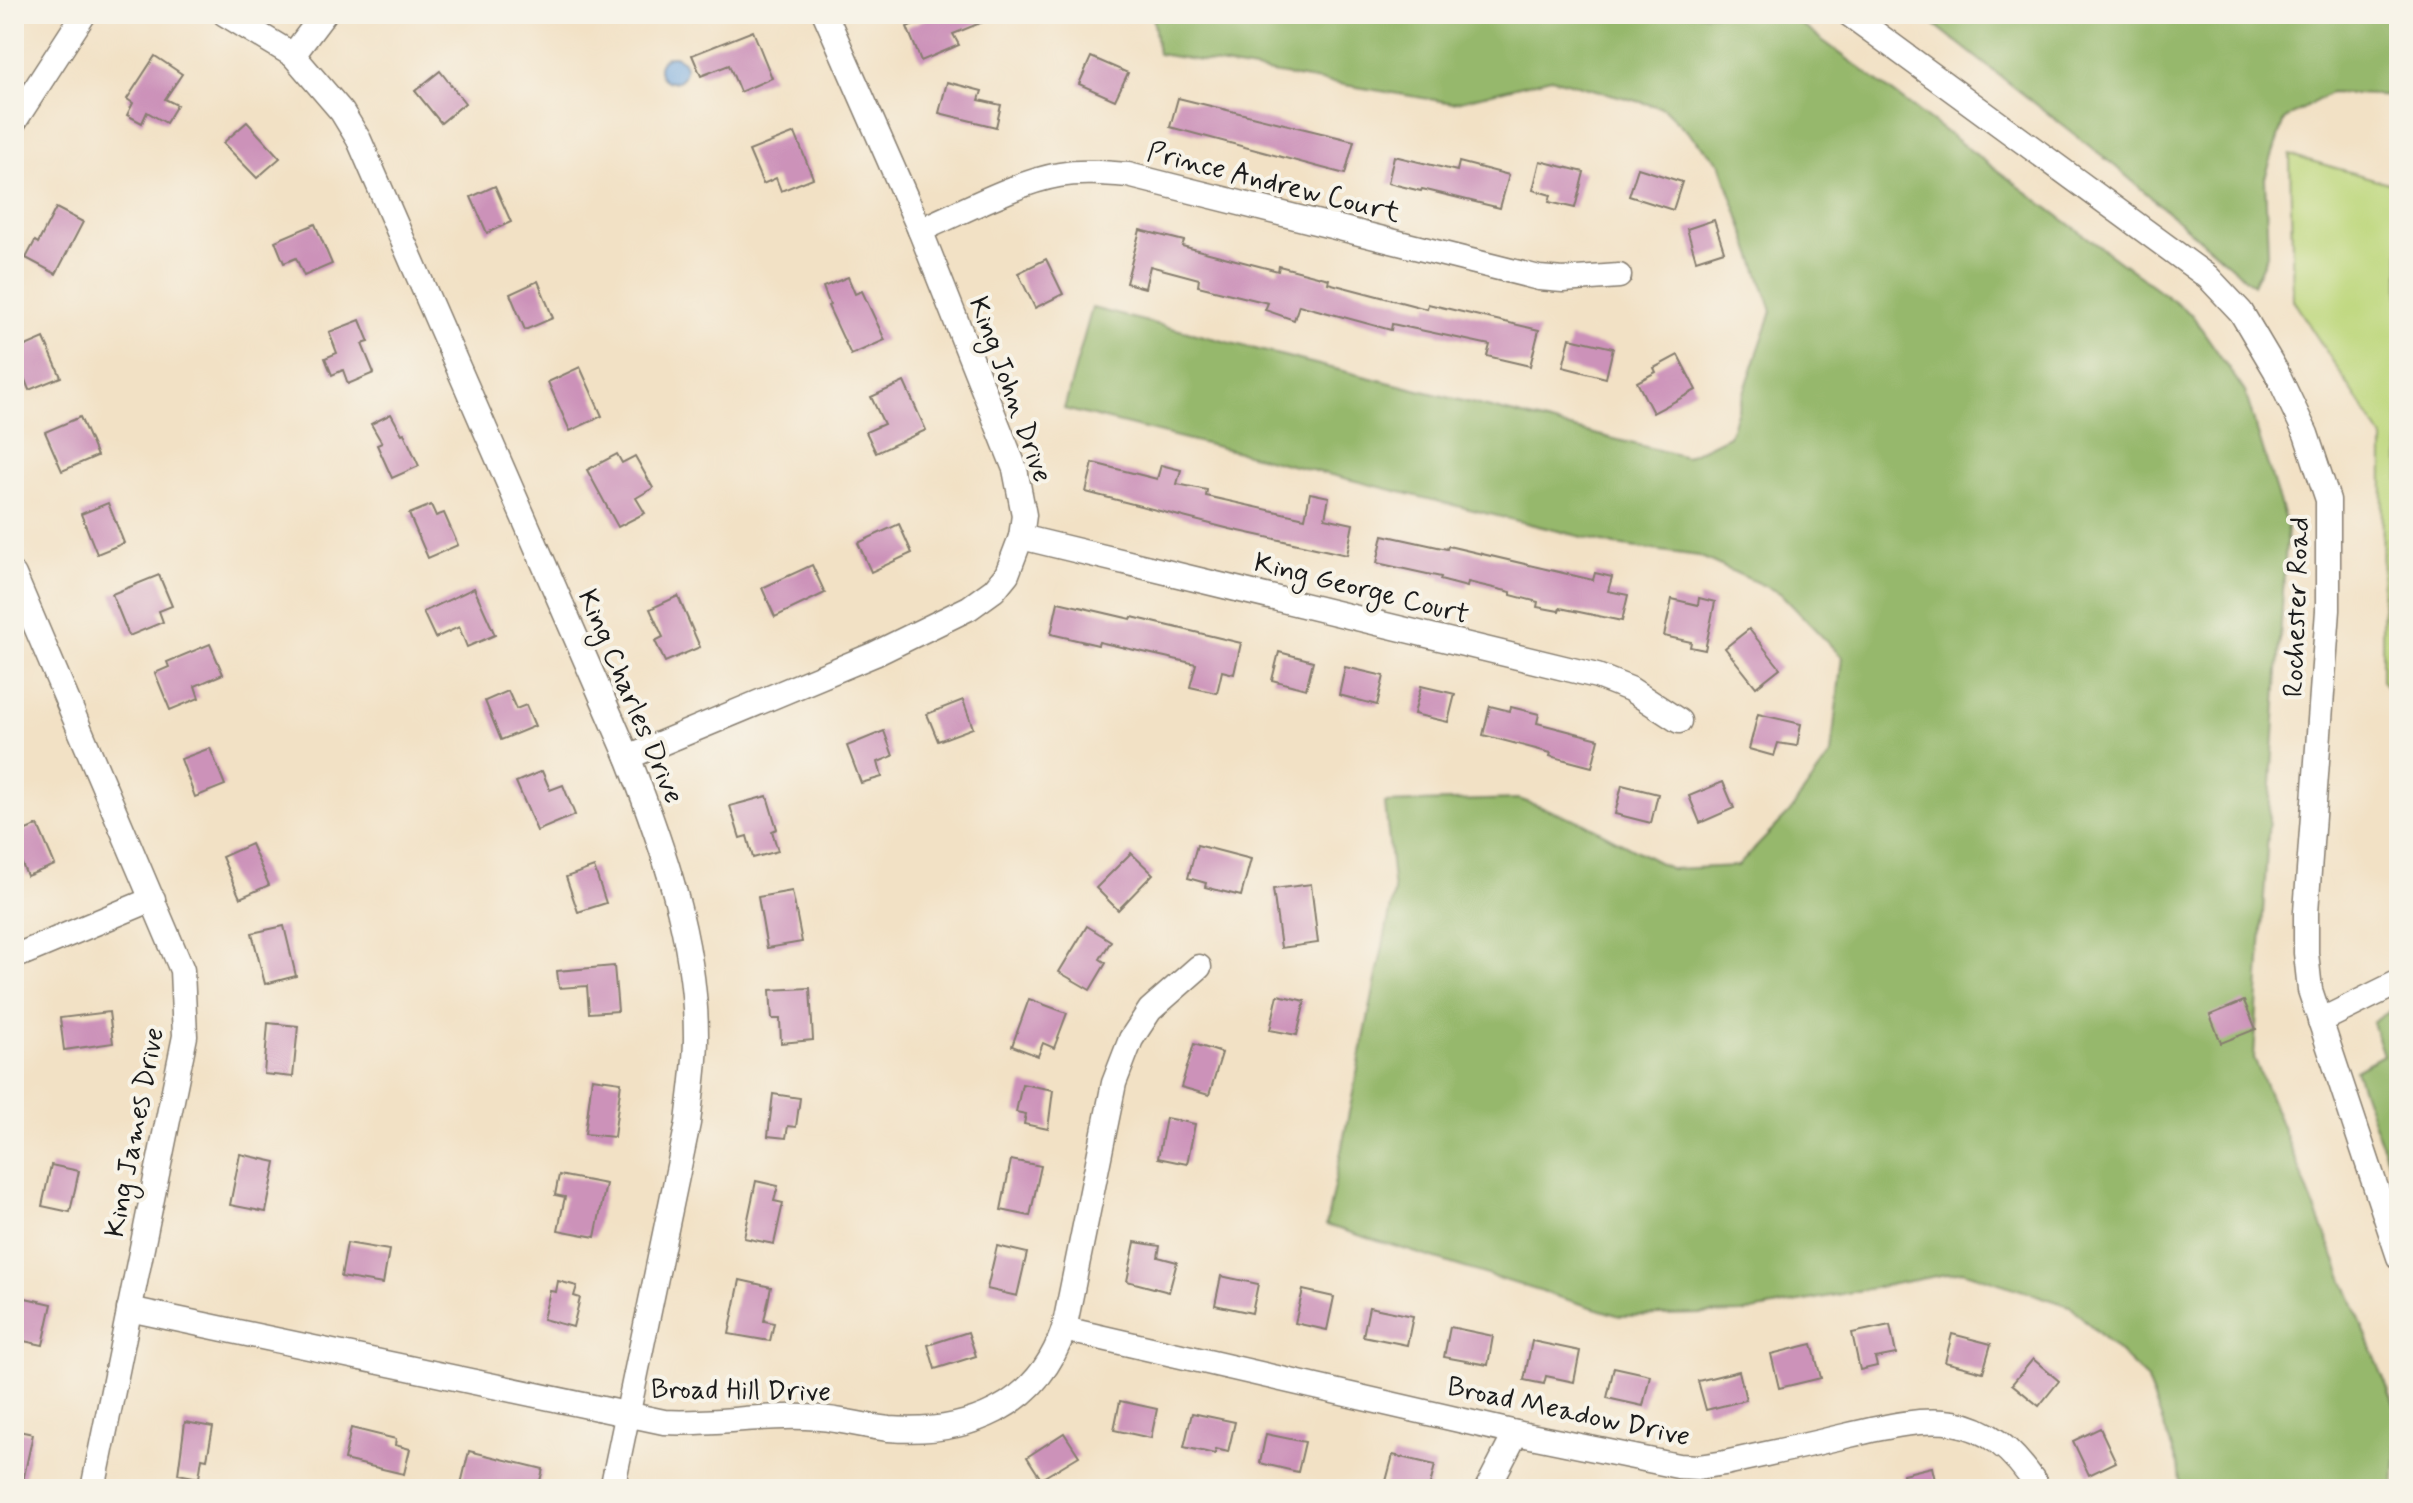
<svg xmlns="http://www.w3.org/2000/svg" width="2413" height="1503" font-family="Mynerve,sans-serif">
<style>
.green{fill:#bdd77c;stroke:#6c7a4c;stroke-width:2}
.forest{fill:#96b86c;stroke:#596a44;stroke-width:2}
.water{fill:#72a7df;stroke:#47627e;stroke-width:2}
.building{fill:#cc92b9}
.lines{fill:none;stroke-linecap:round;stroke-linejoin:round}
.minor-casing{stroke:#877e70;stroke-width:27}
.minor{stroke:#fff;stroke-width:24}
.labels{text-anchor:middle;stroke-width:8;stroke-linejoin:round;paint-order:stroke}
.street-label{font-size:28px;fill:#1c1c1c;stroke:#f7f3e8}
</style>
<rect width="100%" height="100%" fill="#f7f3e8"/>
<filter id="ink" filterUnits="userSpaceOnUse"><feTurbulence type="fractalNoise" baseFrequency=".0125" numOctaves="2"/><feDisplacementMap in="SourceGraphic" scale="16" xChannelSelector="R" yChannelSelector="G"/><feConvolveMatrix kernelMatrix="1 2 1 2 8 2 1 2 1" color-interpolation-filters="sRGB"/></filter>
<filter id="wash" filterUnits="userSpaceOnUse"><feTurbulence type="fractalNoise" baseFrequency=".006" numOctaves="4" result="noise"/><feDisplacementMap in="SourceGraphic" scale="32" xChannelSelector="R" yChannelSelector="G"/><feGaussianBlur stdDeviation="1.8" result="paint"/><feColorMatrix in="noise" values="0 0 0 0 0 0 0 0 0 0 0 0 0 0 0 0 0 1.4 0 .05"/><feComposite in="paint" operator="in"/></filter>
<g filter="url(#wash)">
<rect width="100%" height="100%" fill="#f2e1c5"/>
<!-- green -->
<polygon class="green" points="2290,155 2399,186 2399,706 2382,680 2383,439 2293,300"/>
<!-- forest -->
<g class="forest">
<polygon points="1153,14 1787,14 2192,315 2245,392 2287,527 2254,1058 2399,1416 2394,1489 2181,1489 2178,1465 2146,1378 2070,1306 1962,1271 1742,1313 1620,1316 1326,1225 1394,892 1385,803 1519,799 1582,822 1671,869 1738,866 1789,813 1831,754 1842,657 1780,593 1699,556 1615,545 1064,409 1092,308 1686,457 1729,436 1772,311 1720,163 1663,108 1551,78 1453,103 1158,54"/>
<polygon points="1921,14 2399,14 2399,96 2330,93 2284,120 2265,178 2268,253 2253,285 2116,167"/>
<polygon points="2399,1005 2399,1193 2355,1070 2383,1055 2372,1023"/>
</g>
<!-- water -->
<circle class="water" cx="672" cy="69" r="13"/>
<g id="blocks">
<!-- building -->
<g class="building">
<polygon points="923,14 1000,14 1000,15 953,34 959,45 921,61 907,27 925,19"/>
<polygon points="753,31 772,78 740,92 729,65 701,76 692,55"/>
<polygon points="155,56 182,74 165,99 177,105 166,123 147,112 142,123 127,115 133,103 127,99"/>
<polygon points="1091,57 1128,73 1115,100 1079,84"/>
<polygon points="440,71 465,103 441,123 415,91"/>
<polygon points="947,82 982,91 979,100 1001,105 996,127 939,113"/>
<polygon points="1178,98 1354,141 1345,174 1170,127"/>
<polygon points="247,122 280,158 257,178 223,143"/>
<polygon points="795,133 813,178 781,191 776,178 763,184 749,151"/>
<polygon points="1394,156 1457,171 1459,162 1509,175 1500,208 1422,189 1421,191 1388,183"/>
<polygon points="1540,161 1584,172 1575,208 1549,202 1551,195 1533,190"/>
<polygon points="1638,168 1682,182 1673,210 1629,196"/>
<polygon points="495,186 511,222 487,233 471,197"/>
<polygon points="56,208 83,222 56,274 26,258 35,241 38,243"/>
<polygon points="1714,220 1724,251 1696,260 1687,229"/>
<polygon points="315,224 332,264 304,276 296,258 284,263 275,241"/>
<polygon points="1140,230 1184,241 1182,246 1278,271 1279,266 1329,279 1328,283 1427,309 1428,304 1539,330 1530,366 1487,356 1490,345 1392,324 1391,330 1299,305 1294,320 1265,310 1268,303 1198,286 1199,279 1150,266 1145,288 1126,283"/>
<polygon points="1046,259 1063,294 1035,308 1018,273"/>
<polygon points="848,277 855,294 862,291 885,340 851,355 828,306 830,305 823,287"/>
<polygon points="538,281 553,318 525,330 510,294"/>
<polygon points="360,320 369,342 362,344 374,373 348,384 343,370 332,375 325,358 337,353 329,332"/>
<polygon points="44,338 61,377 29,390 14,351"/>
<polygon points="1570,338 1613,348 1606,378 1563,367"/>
<polygon points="1678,355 1696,390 1653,413 1637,382 1656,372 1654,368"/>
<polygon points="580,367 602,416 570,431 548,382"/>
<polygon points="904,382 926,430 876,453 866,432 884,424 871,397"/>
<polygon points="391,414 402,434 404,433 419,466 392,478 377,445 382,443 371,424"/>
<polygon points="80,417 97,456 62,471 45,432"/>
<polygon points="617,454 622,463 635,456 653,488 636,498 645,513 618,527 587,470"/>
<polygon points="1093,463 1157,479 1161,465 1181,470 1177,484 1207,490 1206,496 1305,518 1310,493 1329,497 1325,518 1353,524 1347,555 1230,529 1086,492"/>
<polygon points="108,503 124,543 97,554 81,514"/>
<polygon points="431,505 436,516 444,513 458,545 428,558 409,514"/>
<polygon points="899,524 912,553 871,572 858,543"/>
<polygon points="1383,535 1447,549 1448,546 1593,580 1595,573 1612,577 1608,591 1628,595 1622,621 1560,608 1559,611 1537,607 1538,602 1511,595 1511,592 1468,582 1467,587 1440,580 1441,577 1377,563"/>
<polygon points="812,565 825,593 775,617 762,588"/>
<polygon points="159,575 172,606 159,611 163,622 129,636 112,594"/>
<polygon points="474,588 495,635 467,647 459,627 435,638 423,612"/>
<polygon points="678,596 700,647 665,662 655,641 663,637 650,609"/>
<polygon points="1699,598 1715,602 1705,650 1690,647 1691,642 1664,636 1672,599 1698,605"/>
<polygon points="1058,602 1131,619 1132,617 1241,643 1234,674 1222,671 1217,693 1190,687 1196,664 1099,642 1098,645 1051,634"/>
<polygon points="1749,629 1780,668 1756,687 1725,648"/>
<polygon points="210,644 223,674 195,686 199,698 170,710 155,673 169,667 167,662"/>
<polygon points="1279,652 1313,661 1306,689 1272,680"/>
<polygon points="1345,667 1384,676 1377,705 1339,695"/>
<polygon points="1421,686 1455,694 1448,722 1414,714"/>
<polygon points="508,691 516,709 526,705 535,726 501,740 485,701"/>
<polygon points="963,700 973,728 938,741 927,714"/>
<polygon points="1490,706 1510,711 1511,707 1539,714 1537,723 1599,739 1592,767 1550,756 1551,753 1483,735"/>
<polygon points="1758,714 1801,724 1797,746 1778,743 1774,756 1749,749"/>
<polygon points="884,731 893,756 878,762 882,777 861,783 847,746"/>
<polygon points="210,748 225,785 195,797 181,759"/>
<polygon points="542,771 550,790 563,785 575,815 537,831 516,782"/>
<polygon points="1723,782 1734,808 1700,823 1689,796"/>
<polygon points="1622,785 1658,794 1651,823 1615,814"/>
<polygon points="767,796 777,829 772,831 778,851 753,858 747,836 740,838 730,806"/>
<polygon points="38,825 55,865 27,876 14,845 14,835"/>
<polygon points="251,844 269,885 240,898 222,857"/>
<polygon points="1197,845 1251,859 1241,896 1205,887 1206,883 1188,878"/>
<polygon points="1131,853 1153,874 1118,910 1096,888"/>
<polygon points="594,867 606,903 578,912 566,877"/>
<polygon points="1311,884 1318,943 1281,948 1273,889"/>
<polygon points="792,891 802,942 767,948 758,897"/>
<polygon points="284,926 296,976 265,984 252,933"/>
<polygon points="1087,926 1111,941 1100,959 1106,963 1090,990 1059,972"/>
<polygon points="614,966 618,1011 589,1013 587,986 559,988 557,971"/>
<polygon points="810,988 813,1040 781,1043 780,1019 772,1019 770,990"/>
<polygon points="1278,995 1305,1001 1297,1035 1270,1030"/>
<polygon points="1029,999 1067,1013 1054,1048 1043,1043 1038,1056 1012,1046"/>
<polygon points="2244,1001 2256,1029 2221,1043 2210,1015"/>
<polygon points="109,1012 113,1043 64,1050 60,1018"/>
<polygon points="268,1023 298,1026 293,1077 264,1074"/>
<polygon points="1194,1044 1222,1053 1209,1095 1181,1087"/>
<polygon points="592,1078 621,1082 614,1137 585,1134"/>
<polygon points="1022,1084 1053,1090 1048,1129 1024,1124 1026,1114 1016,1112"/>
<polygon points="773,1094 800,1098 796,1127 788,1126 786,1138 768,1136"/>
<polygon points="1166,1118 1195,1124 1187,1164 1158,1158"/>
<polygon points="240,1154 276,1162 266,1212 230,1205"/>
<polygon points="1011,1160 1041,1166 1030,1216 1001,1210"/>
<polygon points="51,1165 79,1171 70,1212 42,1206"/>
<polygon points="559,1175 606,1184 595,1237 558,1230 565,1197 555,1195"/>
<polygon points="756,1181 778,1186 774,1201 783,1203 774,1244 744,1238"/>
<polygon points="1135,1242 1160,1246 1158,1257 1177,1262 1169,1292 1127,1281"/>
<polygon points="347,1243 389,1250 383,1284 341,1277"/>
<polygon points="997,1246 1027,1253 1017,1296 987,1289"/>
<polygon points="1221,1276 1258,1284 1252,1313 1215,1305"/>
<polygon points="740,1280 771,1287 764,1321 774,1323 770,1341 729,1334"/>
<polygon points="558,1281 577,1286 574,1296 580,1298 573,1327 543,1319 550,1291 556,1292"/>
<polygon points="1303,1290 1334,1297 1327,1330 1295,1323"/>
<polygon points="21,1297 52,1304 43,1345 14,1339 14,1318"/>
<polygon points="1369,1307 1413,1316 1407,1345 1363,1336"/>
<polygon points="1890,1325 1896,1354 1875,1358 1877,1366 1860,1370 1852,1333"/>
<polygon points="1450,1327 1493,1336 1488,1365 1444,1357"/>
<polygon points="968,1332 976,1356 935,1369 928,1345"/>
<polygon points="1952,1334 1991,1344 1983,1372 1945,1362"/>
<polygon points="1532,1341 1580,1351 1574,1382 1546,1376 1544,1384 1524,1380"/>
<polygon points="1812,1344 1821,1378 1779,1388 1771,1354"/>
<polygon points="2033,1359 2059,1381 2039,1406 2012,1384"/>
<polygon points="1614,1367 1650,1375 1643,1406 1607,1398"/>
<polygon points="1739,1371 1746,1400 1706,1410 1698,1381"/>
<polygon points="1120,1401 1157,1409 1151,1438 1114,1430"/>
<polygon points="1192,1413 1235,1422 1228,1452 1216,1449 1215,1454 1184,1447"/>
<polygon points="185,1422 213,1427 207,1459 202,1458 199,1478 178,1474"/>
<polygon points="351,1428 396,1439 395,1445 410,1449 404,1474 344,1460"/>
<polygon points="2100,1428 2116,1462 2089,1475 2073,1441"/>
<polygon points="14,1430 33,1434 22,1486 14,1485"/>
<polygon points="1064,1433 1079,1456 1041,1479 1027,1457"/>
<polygon points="1266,1434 1305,1442 1298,1472 1260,1463"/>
<polygon points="469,1451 543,1469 538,1489 482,1489 461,1484"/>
<polygon points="1393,1455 1435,1465 1429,1489 1402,1489 1385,1485"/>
<polygon points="1932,1467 1937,1489 1906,1489 1903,1474"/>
</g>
</g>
</g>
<g filter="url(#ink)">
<use href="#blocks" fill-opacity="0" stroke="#877e70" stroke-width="2"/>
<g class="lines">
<defs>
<g id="minor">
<path d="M 225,14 L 293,55 L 342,112 L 359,140 L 628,757 C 663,847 696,939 696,1037 C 696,1065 691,1095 688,1123 L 612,1489"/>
<polyline points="1849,14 2208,277 2241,312 2276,371 2306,434 2328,500 2328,610 2306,912 2306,953 2310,990 2399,1257"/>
<polyline points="293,55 324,14"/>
<polyline points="14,122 84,14"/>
<path d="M 920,230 C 960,213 1017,182 1059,175 C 1081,171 1105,173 1128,175 L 1539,278 L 1563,280 L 1619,276"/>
<polyline points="1021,537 1597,676 1630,689 1679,721"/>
<polyline points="14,575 182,970 185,1036 93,1489"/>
<polyline points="628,757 875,654 969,608 994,590 1007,574 1021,537 1024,515 1015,469 920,230 825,14"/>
<polyline points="14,957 153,899"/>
<polyline points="2320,1021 2399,982"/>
<path d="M 129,1309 L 664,1422 C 712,1425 757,1415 805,1417 C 833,1417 861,1426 889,1429 C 967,1435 1038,1407 1064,1329 L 1114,1083 L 1131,1039 L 1150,1010 L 1199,967"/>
<path d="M 1064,1329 L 1516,1433 L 1678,1466 L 1698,1467 L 1725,1463 C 1765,1454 1805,1446 1845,1436 C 1931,1416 1985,1404 2039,1489"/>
<polyline points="1487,1489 1516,1433"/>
</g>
</defs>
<!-- minor casing -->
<use href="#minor" class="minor-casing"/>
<!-- minor -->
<use href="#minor" class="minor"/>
</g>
</g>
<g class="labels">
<!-- street labels -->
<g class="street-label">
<text transform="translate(1274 181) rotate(14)" y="10">Prince Andrew Court</text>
<text transform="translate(1012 389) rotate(70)" y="10">King John Drive</text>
<text transform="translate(1362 587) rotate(14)" y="10">King George Court</text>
<text transform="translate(2295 607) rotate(-88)" y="10">Rochester Road</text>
<text transform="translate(632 696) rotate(67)" y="10">King Charles Drive</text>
<text transform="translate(133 1132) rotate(-79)" y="10">King James Drive</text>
<text transform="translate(741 1389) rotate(1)" y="10">Broad Hill Drive</text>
<text transform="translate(1569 1410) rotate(12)" y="10">Broad Meadow Drive</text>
</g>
</g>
<!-- margin -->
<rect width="2413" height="1503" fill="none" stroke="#f7f3e8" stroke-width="48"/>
</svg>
